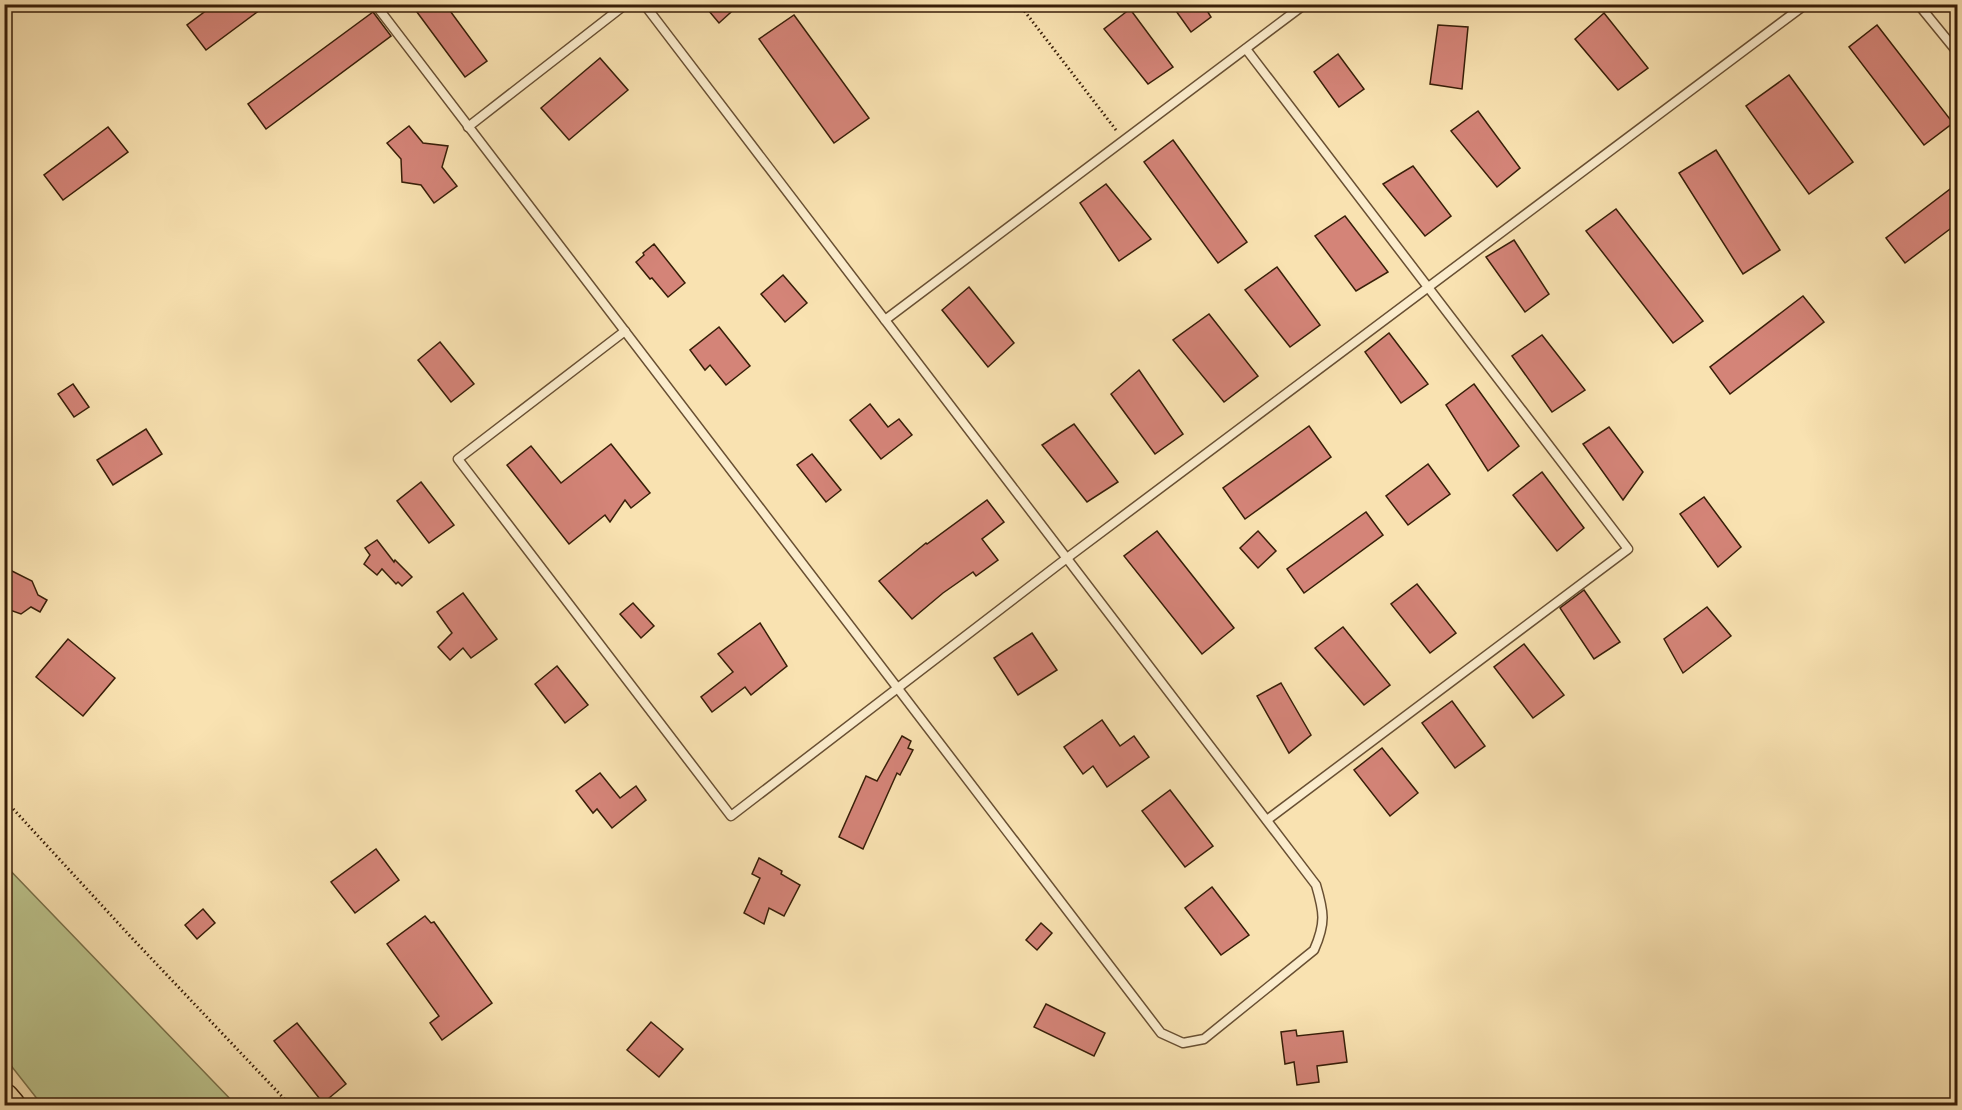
<svg xmlns="http://www.w3.org/2000/svg" width="1962" height="1110" font-family="'IM FELL French Canon',serif">
<style>
.green{fill:#bcc48d;stroke:#7a714a;stroke-width:1.5}
.building{fill:#d48478;stroke:#381e08;stroke-width:1.5}
.lines{fill:none;stroke-linecap:round;stroke-linejoin:round}
.service-casing{stroke:#684f32;stroke-width:11}
.motorway-casing{stroke:#381e08;stroke-width:33}
.path{stroke:#381e08;stroke-width:3;stroke-dasharray:1.5 3;stroke-linecap:butt}
.service{stroke:#fbeccc;stroke-width:8}
.motorway{stroke:#f9e2b1;stroke-width:30}
</style>
<rect width="100%" height="100%" fill="#f9e2b1"/>
<filter id="stains"><feTurbulence type="fractalNoise" baseFrequency=".00333" numOctaves="4"/><feColorMatrix values="0 0 0 0 .2 0 0 0 0 .09 0 0 0 0 .02 0 0 0 .5 -.17"/></filter>
<radialGradient id="worn" r=".72"><stop offset=".6" stop-color="#630" stop-opacity="0"/><stop offset="1" stop-color="#630" stop-opacity=".3"/></radialGradient>
<!-- green -->
<polygon class="green" points="4,864 236,1105 42,1105 5,1058"/>
<!-- building -->
<g class="building">
<polygon points="215,4 268,4 206,50 187,25"/>
<polygon points="411,4 445,4 487,61 465,77"/>
<polygon points="703,4 740,4 719,23"/>
<polygon points="1171,4 1203,4 1211,17 1191,32"/>
<polygon points="1130,9 1173,67 1148,84 1104,29"/>
<polygon points="373,12 391,36 266,129 248,104"/>
<polygon points="1604,13 1648,68 1618,90 1575,39"/>
<polygon points="794,15 869,118 834,143 759,39"/>
<polygon points="1438,25 1468,27 1462,89 1430,84"/>
<polygon points="1877,25 1953,123 1924,145 1849,47"/>
<polygon points="1338,54 1364,89 1339,107 1314,72"/>
<polygon points="600,58 628,90 569,140 541,108"/>
<polygon points="1789,75 1853,162 1809,194 1746,106"/>
<polygon points="1478,111 1520,168 1497,187 1451,131"/>
<polygon points="409,126 423,143 448,146 442,167 457,186 434,203 421,185 402,182 401,159 387,143"/>
<polygon points="108,127 128,152 63,200 44,175"/>
<polygon points="1173,140 1247,242 1218,263 1144,162"/>
<polygon points="1716,150 1780,250 1743,274 1679,173"/>
<polygon points="1413,166 1451,216 1425,236 1383,184"/>
<polygon points="1958,183 1958,223 1905,263 1886,238"/>
<polygon points="1106,184 1151,239 1119,261 1080,203"/>
<polygon points="1616,209 1703,321 1673,343 1586,231"/>
<polygon points="1345,216 1388,272 1356,291 1315,236"/>
<polygon points="1514,240 1549,294 1525,312 1486,257"/>
<polygon points="654,244 685,283 668,297 652,278 650,279 636,262 644,255 643,253"/>
<polygon points="1277,267 1320,325 1290,347 1245,290"/>
<polygon points="783,275 807,303 785,322 761,294"/>
<polygon points="969,287 1014,343 988,367 942,310"/>
<polygon points="1803,296 1824,322 1730,394 1710,367"/>
<polygon points="1209,314 1258,376 1224,402 1173,340"/>
<polygon points="719,327 750,366 726,385 710,365 705,370 690,350"/>
<polygon points="1389,333 1428,384 1401,403 1365,352"/>
<polygon points="1542,335 1585,390 1552,412 1512,356"/>
<polygon points="440,342 474,384 451,402 418,360"/>
<polygon points="1139,370 1183,434 1155,454 1111,394"/>
<polygon points="73,384 89,407 74,417 58,394"/>
<polygon points="1474,384 1519,446 1488,471 1446,405"/>
<polygon points="870,404 888,427 899,419 912,435 881,459 850,420"/>
<polygon points="1074,424 1118,482 1087,502 1042,445"/>
<polygon points="1309,426 1331,457 1245,519 1223,488"/>
<polygon points="1609,427 1643,472 1623,500 1583,444"/>
<polygon points="146,429 162,454 113,485 97,460"/>
<polygon points="611,444 650,493 631,508 625,500 610,522 605,515 569,544 507,465 531,446 561,483"/>
<polygon points="812,454 841,490 826,502 797,465"/>
<polygon points="1428,464 1450,494 1408,525 1386,496"/>
<polygon points="1542,472 1584,528 1557,551 1513,495"/>
<polygon points="421,482 454,525 429,543 397,501"/>
<polygon points="1704,497 1741,547 1718,567 1680,514"/>
<polygon points="987,500 1004,522 982,539 998,560 976,576 973,572 943,593 912,619 879,581 926,543 927,544"/>
<polygon points="1366,512 1383,535 1304,593 1287,569"/>
<polygon points="1157,531 1234,628 1202,654 1124,556"/>
<polygon points="1258,531 1276,551 1258,568 1240,548"/>
<polygon points="377,540 394,562 395,560 412,577 402,586 398,582 396,584 382,569 377,575 364,564 370,555 365,548"/>
<polygon points="4,567 32,581 38,595 47,600 40,612 31,607 21,614 4,608"/>
<polygon points="1417,584 1456,633 1430,653 1391,604"/>
<polygon points="1584,590 1620,642 1594,659 1560,608"/>
<polygon points="463,593 497,639 471,658 463,648 450,660 438,647 452,633 437,612"/>
<polygon points="633,603 654,626 641,638 620,614"/>
<polygon points="1707,607 1731,636 1683,673 1664,639"/>
<polygon points="760,623 787,666 751,695 745,687 712,712 701,697 733,672 718,654"/>
<polygon points="1343,627 1390,685 1364,705 1315,648"/>
<polygon points="1032,633 1057,670 1018,695 994,658"/>
<polygon points="68,639 115,678 83,716 36,677"/>
<polygon points="1524,644 1564,695 1533,718 1494,667"/>
<polygon points="557,666 588,705 565,723 535,684"/>
<polygon points="1281,683 1311,735 1289,753 1257,696"/>
<polygon points="1452,701 1485,746 1455,768 1422,723"/>
<polygon points="1102,720 1120,746 1134,736 1149,757 1107,787 1093,766 1083,774 1064,747"/>
<polygon points="902,736 911,741 908,748 913,750 900,775 897,773 863,849 839,837 866,776 877,781"/>
<polygon points="1382,748 1418,793 1390,816 1354,770"/>
<polygon points="600,773 620,798 636,786 646,800 612,828 597,809 593,813 576,791"/>
<polygon points="1170,790 1213,846 1185,867 1142,811"/>
<polygon points="376,849 399,880 355,913 331,882"/>
<polygon points="759,858 782,871 781,874 800,885 784,916 769,908 764,924 744,913 760,878 752,874"/>
<polygon points="1212,887 1249,935 1221,955 1185,908"/>
<polygon points="203,909 215,923 197,939 185,925"/>
<polygon points="425,916 431,923 434,922 492,1003 442,1040 430,1023 439,1016 387,944"/>
<polygon points="1041,923 1052,933 1037,950 1026,940"/>
<polygon points="1046,1004 1105,1033 1094,1056 1034,1027"/>
<polygon points="651,1022 683,1049 659,1077 627,1050"/>
<polygon points="297,1023 346,1084 323,1103 274,1041"/>
<polygon points="1296,1030 1297,1036 1343,1031 1347,1062 1317,1066 1319,1082 1297,1085 1294,1062 1285,1064 1281,1032"/>
</g>
<g class="lines">
<defs>
<g id="service">
<path d="M 375,4 L 1161,1033 L 1183,1043 L 1204,1039 L 1314,950 C 1326,923 1324,912 1316,885 L 644,4"/>
<polyline points="1918,4 1958,53"/>
<polyline points="1246,49 1628,549 1267,820"/>
<polyline points="468,127 626,4"/>
<polyline points="885,320 1305,4"/>
<polyline points="625,331 458,459 731,816 1067,558 1806,4"/>
</g>
<polyline id="motorway" points="4,1099 10,1106"/>
</defs>
<!-- service casing -->
<use href="#service" class="service-casing"/>
<!-- motorway casing -->
<use href="#motorway" class="motorway-casing"/>
<!-- path -->
<g class="path">
<polyline points="1019,4 1116,130"/>
<polyline points="4,799 130,936 291,1106"/>
</g>
<!-- service -->
<use href="#service" class="service"/>
<!-- motorway -->
<use href="#motorway" class="motorway"/>
</g>
<!-- margin -->
<rect width="1962" height="1110" fill="none" stroke="#f9e2b1" stroke-width="24"/>
<rect x="6" y="6" width="1950" height="1098" fill="none" stroke="#381e08" stroke-width="3"/>
<rect x="12" y="12" width="1938" height="1086" fill="none" stroke="#381e08" stroke-width="1.5"/>
<rect width="100%" height="100%" filter="url(#stains)"/>
<rect width="100%" height="100%" fill="url(#worn)"/>
</svg>
